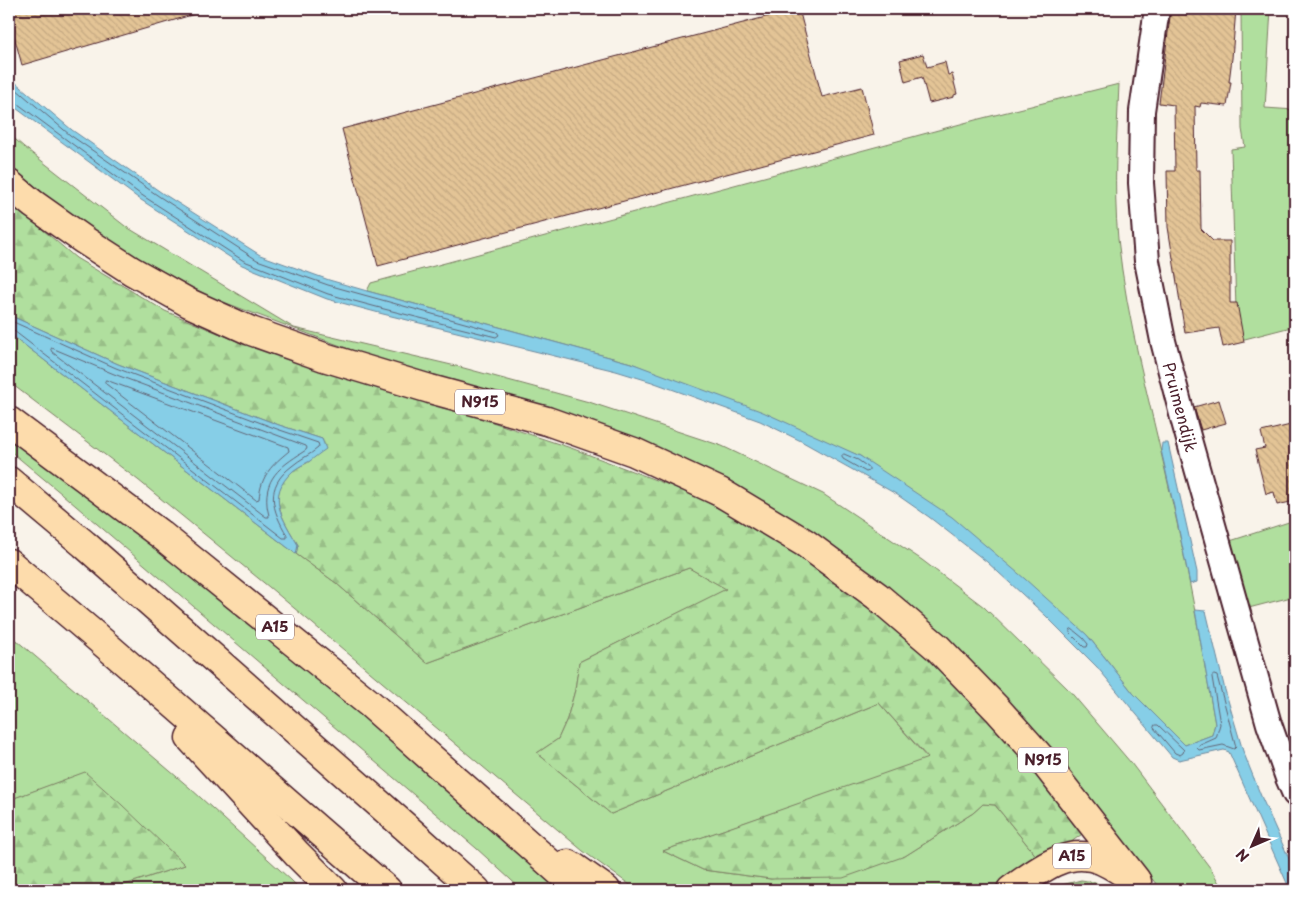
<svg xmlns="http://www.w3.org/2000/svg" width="1304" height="899" font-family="'Playpen Sans',sans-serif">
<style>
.grass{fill:#b0df9e;stroke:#7d7f64}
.forest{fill:url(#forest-firs);stroke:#7d7f64}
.water{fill:#86cee7;stroke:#6e889c}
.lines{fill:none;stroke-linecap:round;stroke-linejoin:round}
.shore{stroke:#626576;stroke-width:1}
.building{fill:url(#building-back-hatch);stroke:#4a1f2b}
.minor-casing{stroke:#4a1f2b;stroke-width:28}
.primary-casing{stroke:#4a1f2b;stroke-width:31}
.motorway-casing{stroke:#4a1f2b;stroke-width:31}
.minor{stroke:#fff;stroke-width:24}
.primary{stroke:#fddcac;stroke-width:28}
.motorway{stroke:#fddcac;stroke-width:28}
.labels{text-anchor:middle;stroke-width:4;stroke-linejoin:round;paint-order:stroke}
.shield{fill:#fff;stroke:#80626b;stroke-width:1}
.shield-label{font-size:15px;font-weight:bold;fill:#4a1f2b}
.street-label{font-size:16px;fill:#4a1f2b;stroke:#fff}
</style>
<defs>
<pattern id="forest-firs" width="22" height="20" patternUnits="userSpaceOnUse" patternTransform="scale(1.25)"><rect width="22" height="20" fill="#b0df9e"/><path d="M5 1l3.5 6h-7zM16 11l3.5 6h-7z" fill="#99bf88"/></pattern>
<pattern id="building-back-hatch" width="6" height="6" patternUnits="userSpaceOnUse" patternTransform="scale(1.25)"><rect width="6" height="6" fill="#e3c496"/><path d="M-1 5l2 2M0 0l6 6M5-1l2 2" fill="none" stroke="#c4a881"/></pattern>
</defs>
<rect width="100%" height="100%" fill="#f9f3ea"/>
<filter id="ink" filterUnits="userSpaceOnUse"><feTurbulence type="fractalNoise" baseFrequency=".02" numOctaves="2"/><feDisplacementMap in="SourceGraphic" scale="10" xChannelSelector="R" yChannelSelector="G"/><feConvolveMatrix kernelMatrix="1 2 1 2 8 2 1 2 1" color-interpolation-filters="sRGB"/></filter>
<g filter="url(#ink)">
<!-- grass -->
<g class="grass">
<polygon points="1241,9 1271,9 1265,108 1295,110 1295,326 1237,341 1231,149 1245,147 1242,129"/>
<path d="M 1119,84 C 1117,135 1113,187 1118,239 C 1127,322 1150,402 1168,483 C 1187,563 1201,643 1215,724 L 1212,735 L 1185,745 L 1133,693 L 1087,635 L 860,456 L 631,363 L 367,291 L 371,283 L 979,119 Z"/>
<polygon points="9,134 24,147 125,226 294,328 460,367 589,402 722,446 823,494 922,560 984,607 1068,689 1131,763 1211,869 1223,890 1161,890 1012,704 900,598 798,525 421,376 210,297 128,252 69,213 9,166"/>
<polygon points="9,333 296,554 336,583 427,663 689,568 727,589 579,662 575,690 567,719 558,739 537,753 611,814 879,703 928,759 663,851 703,870 771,879 905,856 973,813 983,804 995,805 1042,863 999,890 637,890 583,851 269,587 138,480 9,382"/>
<polygon points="9,434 246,616 378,724 564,890 522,890 476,848 62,494 9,450"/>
<polygon points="1295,520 1295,596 1241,610 1224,543"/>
<polygon points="9,634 190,788 291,880 301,890 109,890 185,865 85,773 9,800"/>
</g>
<!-- forest -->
<g class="forest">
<path d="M 9,201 L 76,258 L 165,311 L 242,343 L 340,377 L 447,407 L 571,448 L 690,493 L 784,544 L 871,605 L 936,661 L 1017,740 L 1085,832 L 1042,863 L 995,805 L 983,804 L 973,813 L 905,856 L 843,878 L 771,879 L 703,870 L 663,851 L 928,758 L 879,703 L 611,814 L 537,753 L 558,739 L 567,719 L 575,690 L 579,662 L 726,589 L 689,568 L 427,663 L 336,583 L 296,554 L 298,545 C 283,519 264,494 294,470 C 299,466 307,464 311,460 C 315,454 318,446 322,439 L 279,425 L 118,364 L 9,315 Z"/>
<polygon points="85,772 122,805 185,865 109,890 9,890 9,800"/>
<polygon points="1081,880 1095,882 1106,890 1062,890 1058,886"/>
</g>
<!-- water -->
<g class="water">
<polygon points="9,77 72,130 162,193 260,255 329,280 367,291 631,363 763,412 860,456 952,517 1025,579 1087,635 1133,693 1185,745 1212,735 1215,724 1195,610 1206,611 1225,690 1243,751 1261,796 1295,872 1295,890 1290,890 1229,752 1224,750 1179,760 1172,757 1097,667 1045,615 987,562 929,517 896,494 801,441 760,421 652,382 616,371 383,314 327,299 242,265 138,198 9,103"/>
<path d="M 9,315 L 118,364 L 279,425 L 322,439 L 326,449 C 320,453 315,457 310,461 C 304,464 298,467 293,471 C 265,496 283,519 298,545 L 296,554 L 9,333 Z"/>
<polygon points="1162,443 1168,443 1197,572 1197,582 1190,584 1176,516 1161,450"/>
</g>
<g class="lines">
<!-- shore -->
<g class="shore">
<polyline points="9,83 70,135 160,197 257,260 328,285 497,332 499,335 496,337 384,309 328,294 244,261 140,194 14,101 9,100"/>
<path d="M 9,320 L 116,368 L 277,429 L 318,443 L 319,446 L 318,448 C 310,455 300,459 292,466 C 264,487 272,510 287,535 L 287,538 L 283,538 L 14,331 L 9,330"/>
<path d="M 52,348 L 114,374 L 306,446 L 307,448 L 306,450 C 285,464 264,475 267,505 C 267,509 269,513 269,517 L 266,517 L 52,352 L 51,350 Z"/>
<path d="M 106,380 L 288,447 L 289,451 C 272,465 261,475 259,499 L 256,500 L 106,384 L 105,382 Z"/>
<polygon points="844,454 858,460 869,468 869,471 866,472 843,459 842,456"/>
<polygon points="1072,629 1083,638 1088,644 1087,647 1084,647 1070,633 1070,630"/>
<polygon points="1214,675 1217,676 1236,747 1234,749 1223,745 1199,750 1197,748 1198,746 1216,738 1220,724 1212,677"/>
<polygon points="1155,725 1158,725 1184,750 1183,753 1180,755 1175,753 1154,728"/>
</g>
</g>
<!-- building -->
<g class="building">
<polygon points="9,9 194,9 195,14 22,65 9,18"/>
<polygon points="796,9 799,9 822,97 862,87 874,135 378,266 342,129"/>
<polygon points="1171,9 1236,9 1232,58 1229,82 1231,82 1227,106 1201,103 1200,107 1195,106 1196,170 1200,170 1201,229 1213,241 1230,241 1230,303 1237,303 1244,342 1223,347 1219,328 1185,333 1168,227 1167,171 1175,171 1174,105 1159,103"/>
<polygon points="923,54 927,67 945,62 948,75 952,74 957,94 954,95 954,97 929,103 922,77 905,82 900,60"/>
<polygon points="1219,400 1226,423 1201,430 1194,407"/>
<polygon points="1295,424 1295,501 1277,505 1274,492 1266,494 1255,450 1265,448 1261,432"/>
</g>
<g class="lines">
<defs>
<polyline id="minor" points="1157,9 1142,111 1141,183 1147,261 1163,341 1184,422 1269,724 1288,778 1295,794"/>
<polyline id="primary" points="9,184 33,204 84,240 132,271 189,303 251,331 324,357 430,389 547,421 634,452 720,492 805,543 877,596 938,648 997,709 1040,757 1136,880"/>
<g id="motorway">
<polyline points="9,421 160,534 369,703 580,890"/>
<polyline points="9,481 84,544 410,831 476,890"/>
<polyline points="9,563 92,633 387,890"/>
<polyline points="190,738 297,854 333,890"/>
<polyline points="568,864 575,868 606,890"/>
<path d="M 1011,890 C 1037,872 1066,846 1101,860 C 1114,866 1126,874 1137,882"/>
</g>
</defs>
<!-- minor casing -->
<use href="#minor" class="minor-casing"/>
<!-- primary casing -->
<use href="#primary" class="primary-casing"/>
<!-- motorway casing -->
<use href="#motorway" class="motorway-casing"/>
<!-- minor -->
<use href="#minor" class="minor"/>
<!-- primary -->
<use href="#primary" class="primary"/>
<!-- motorway -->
<use href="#motorway" class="motorway"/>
</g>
</g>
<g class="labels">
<!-- shield labels -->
<g class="shield">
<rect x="455" y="389.5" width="50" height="25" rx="4"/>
<rect x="256" y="614.5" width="38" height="25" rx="4"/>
<rect x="1018" y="747.5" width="50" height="25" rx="4"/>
<rect x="1053" y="843.5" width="38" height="25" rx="4"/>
</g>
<g class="shield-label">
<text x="480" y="407">N915</text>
<text x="275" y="632">A15</text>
<text x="1043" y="765">N915</text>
<text x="1072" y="861">A15</text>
</g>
<!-- street labels -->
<g class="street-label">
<text transform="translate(1180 407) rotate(75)" y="6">Pruimendijk</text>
</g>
</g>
<!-- margin -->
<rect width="1304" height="899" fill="none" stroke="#fff" stroke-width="30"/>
<rect x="15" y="15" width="1274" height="869" fill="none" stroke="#4a1f2b" stroke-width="2" filter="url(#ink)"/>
<!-- north arrow -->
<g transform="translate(1252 846) rotate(225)" stroke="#ffffff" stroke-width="4" paint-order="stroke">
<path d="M0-4L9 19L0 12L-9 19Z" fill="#4a1f2b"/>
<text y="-8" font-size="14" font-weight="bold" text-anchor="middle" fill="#4a1f2b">N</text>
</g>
</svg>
